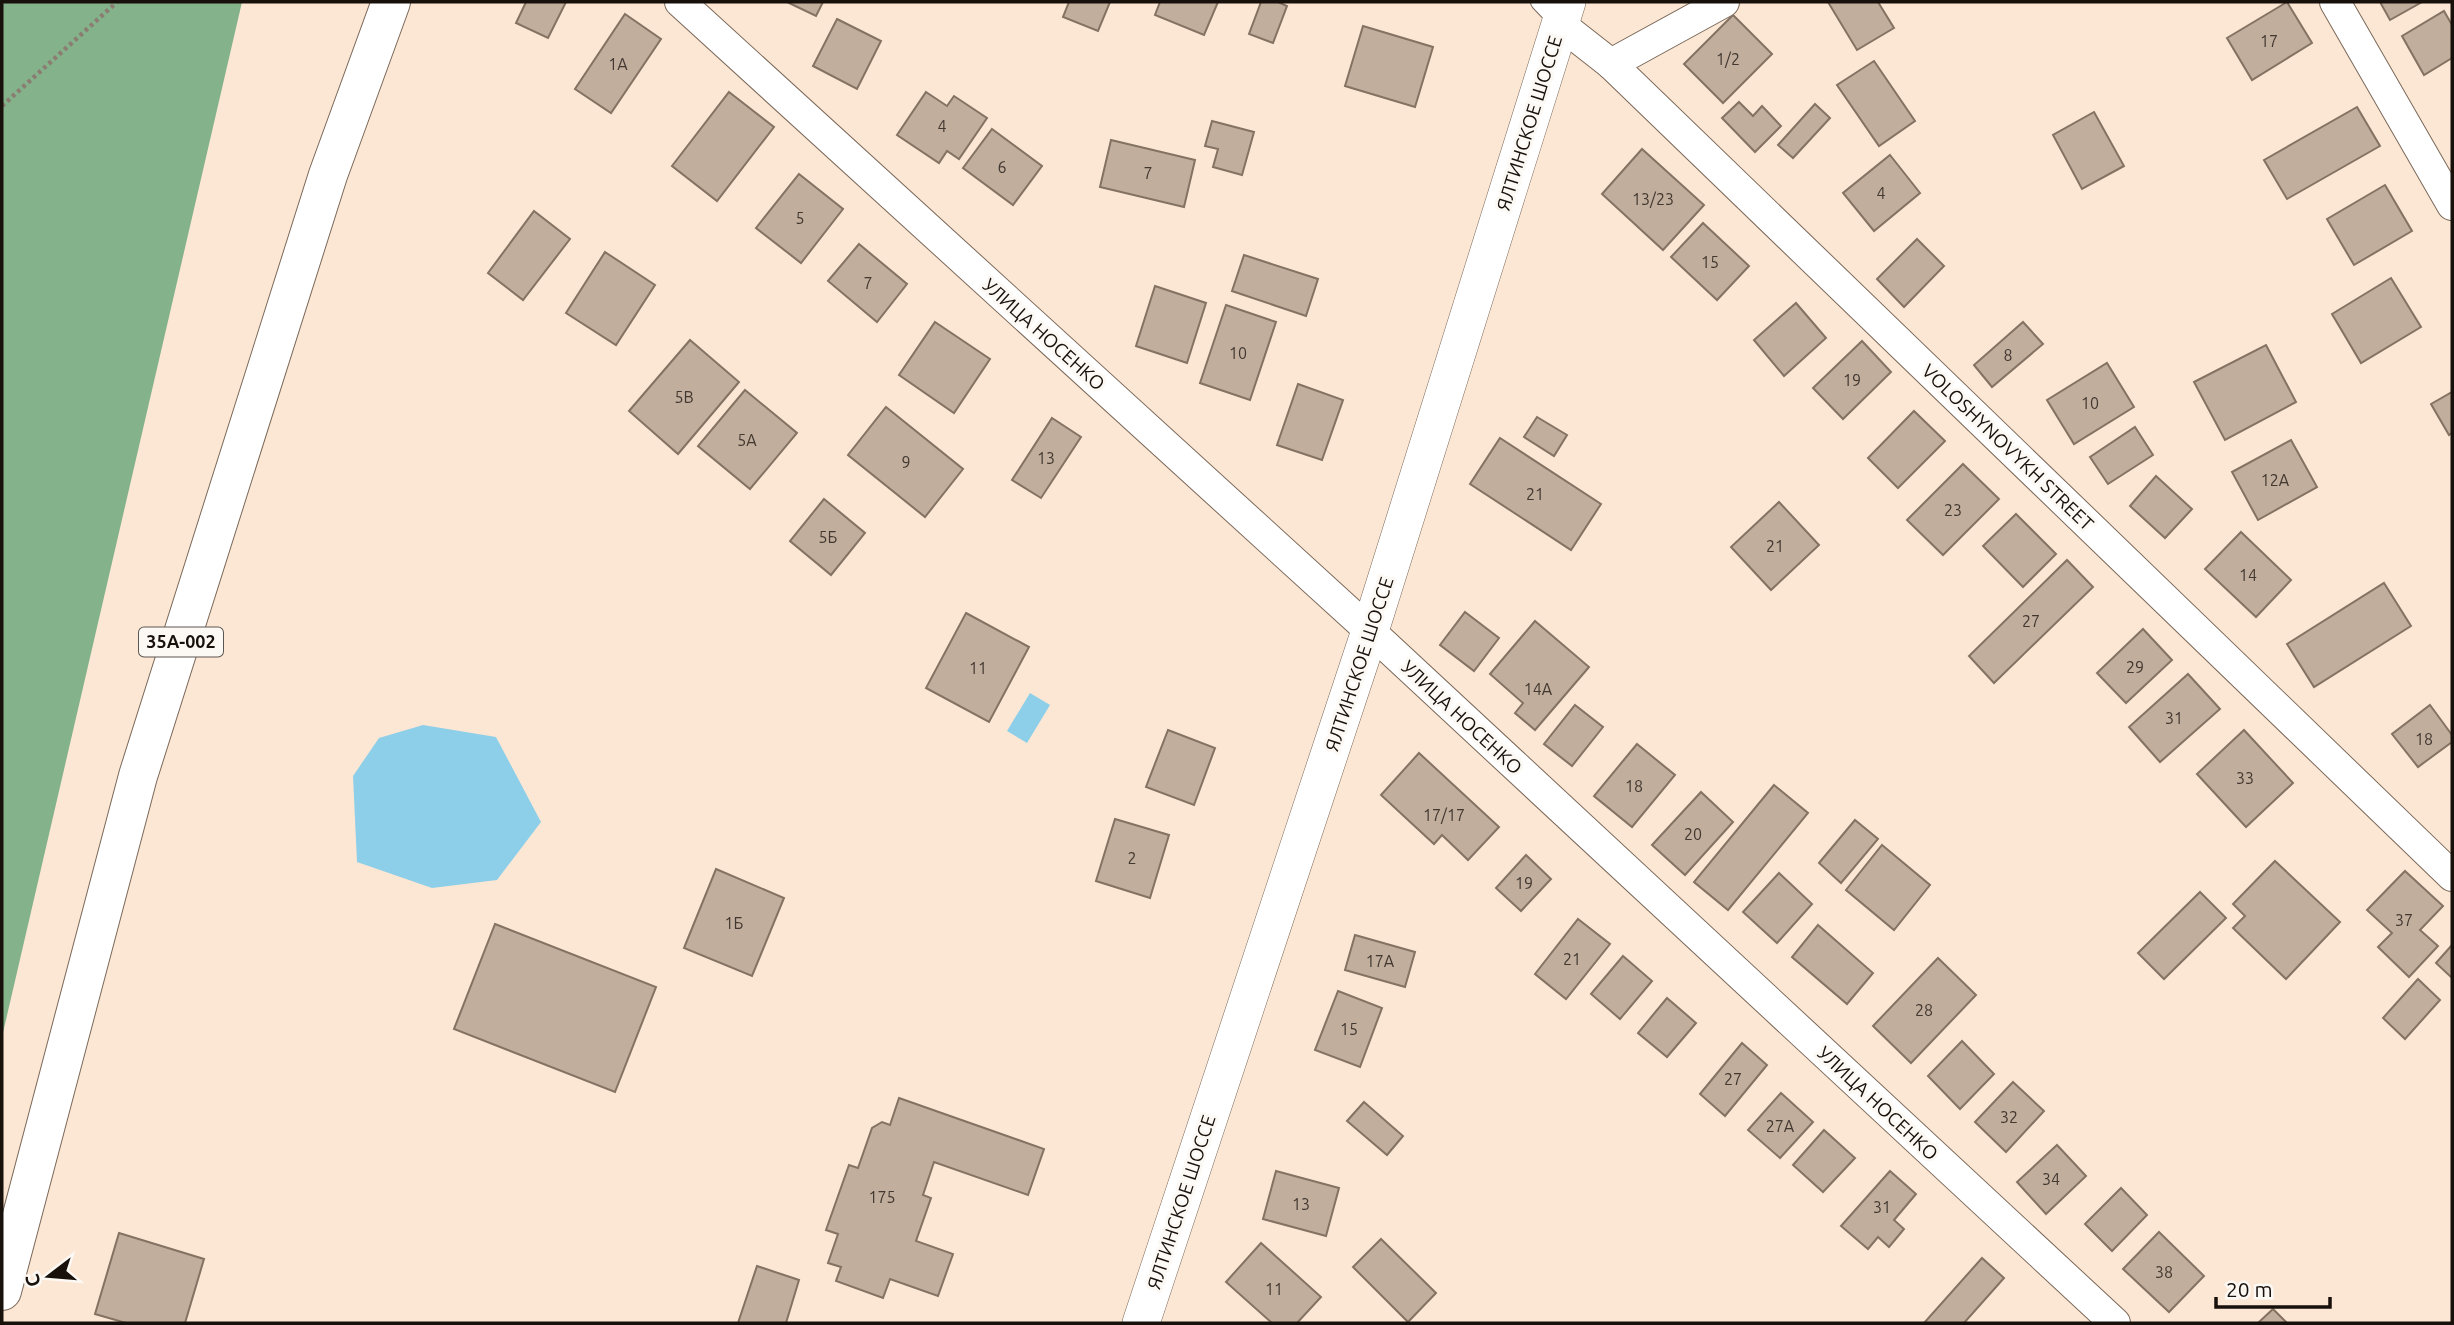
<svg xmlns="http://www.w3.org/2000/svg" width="2454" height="1325" font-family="Ubuntu,sans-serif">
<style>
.forest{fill:#83b28b}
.water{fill:#8dcfe9}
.building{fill:#c1ae9d;stroke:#847262;stroke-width:2}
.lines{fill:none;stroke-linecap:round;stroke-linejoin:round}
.service-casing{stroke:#7b695a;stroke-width:18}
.minor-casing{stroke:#7b695a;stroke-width:32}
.tertiary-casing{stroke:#7b695a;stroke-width:38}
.primary-casing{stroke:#7b695a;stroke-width:40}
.path{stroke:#8b7d71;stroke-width:4.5;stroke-dasharray:3.5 3.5;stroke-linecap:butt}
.service{stroke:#fff;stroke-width:16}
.minor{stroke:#fff;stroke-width:30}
.tertiary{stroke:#fff;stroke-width:37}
.primary{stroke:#fff;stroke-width:38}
.labels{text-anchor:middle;stroke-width:6;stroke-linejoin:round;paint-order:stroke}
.number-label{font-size:16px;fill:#423830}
.shield{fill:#fcf8f4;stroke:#5c5651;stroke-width:2}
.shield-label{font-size:18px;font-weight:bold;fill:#18110b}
.street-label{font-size:19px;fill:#18110b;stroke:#fcf8f4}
</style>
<rect width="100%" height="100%" fill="#fce7d5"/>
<!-- forest -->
<polygon class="forest" points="2,2 242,2 2,1037"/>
<!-- water -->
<g class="water">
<polygon points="1030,693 1050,705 1027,743 1007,731"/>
<polygon points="423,725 496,737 541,822 497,880 432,888 357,862 353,776 379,738"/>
</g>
<!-- building -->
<g class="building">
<polygon points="526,2 566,2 548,38 516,23"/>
<polygon points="787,2 823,2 816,16"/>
<polygon points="1069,2 1110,2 1098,31 1063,17"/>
<polygon points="1160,2 1218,2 1204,35 1155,15"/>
<polygon points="1261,2 1278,2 1287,6 1273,43 1249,34"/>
<polygon points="1828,2 1878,2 1894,28 1857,50"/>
<polygon points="2287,2 2312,43 2252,80 2227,38"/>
<polygon points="2380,2 2422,2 2390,20"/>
<polygon points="2444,11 2452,25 2452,58 2424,75 2402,36"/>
<polygon points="625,14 661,39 611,113 575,89"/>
<polygon points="1733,15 1772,54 1723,103 1684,64"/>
<polygon points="837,19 881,41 857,89 813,66"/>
<polygon points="1363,26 1433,47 1415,107 1345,86"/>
<polygon points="1874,61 1915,121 1879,146 1837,85"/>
<polygon points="729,92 774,127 717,201 672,166"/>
<polygon points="926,92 947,106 954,96 987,118 959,159 947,151 939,163 897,135"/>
<polygon points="1739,102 1753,116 1762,106 1781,126 1755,152 1722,118"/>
<polygon points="1815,104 1830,118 1793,158 1778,145"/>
<polygon points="2357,107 2380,146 2287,199 2264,160"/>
<polygon points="2094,112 2124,166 2082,189 2053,135"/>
<polygon points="1212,121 1254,132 1242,175 1213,167 1218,149 1205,146"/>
<polygon points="992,129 1042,166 1013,205 963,168"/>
<polygon points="1111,140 1195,160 1184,207 1100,187"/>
<polygon points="1642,149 1704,205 1663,250 1602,194"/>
<polygon points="1890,155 1920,193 1874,231 1843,193"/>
<polygon points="799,174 843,209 801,263 756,228"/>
<polygon points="2385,185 2412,231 2354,265 2327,219"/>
<polygon points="534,211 570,239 523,300 488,273"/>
<polygon points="1703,223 1749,266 1717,300 1671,257"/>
<polygon points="1917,239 1944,266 1904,307 1877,279"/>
<polygon points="859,244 907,284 877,322 828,281"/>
<polygon points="605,252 655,285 616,345 566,313"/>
<polygon points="1244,255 1318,279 1306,316 1232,291"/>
<polygon points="2391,278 2421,327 2361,363 2332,314"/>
<polygon points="1155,286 1206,303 1187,363 1136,346"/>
<polygon points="1796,303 1826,338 1784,376 1754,340"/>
<polygon points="1226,305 1276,322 1250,400 1200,383"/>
<polygon points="935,322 990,359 954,413 899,375"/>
<polygon points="2023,322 2043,344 1992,387 1974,365"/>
<polygon points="690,340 739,382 678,454 629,411"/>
<polygon points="1862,341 1891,372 1843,419 1813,388"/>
<polygon points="2266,345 2296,402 2225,440 2194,382"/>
<polygon points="2107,363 2134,407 2074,444 2047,400"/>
<polygon points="1298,384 1343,400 1322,460 1277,445"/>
<polygon points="745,390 797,433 750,489 698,446"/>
<polygon points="2452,392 2452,433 2449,435 2431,404"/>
<polygon points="886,407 963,469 925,517 848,455"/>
<polygon points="1914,411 1945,441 1898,488 1868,458"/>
<polygon points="1537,417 1567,435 1554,456 1524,437"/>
<polygon points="1052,418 1081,437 1041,498 1012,480"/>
<polygon points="2135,427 2153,455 2108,484 2090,457"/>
<polygon points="1500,438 1601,504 1571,550 1470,484"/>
<polygon points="2291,440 2317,487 2258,520 2232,472"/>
<polygon points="1963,464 1999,499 1943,555 1907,520"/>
<polygon points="2156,476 2192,509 2165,538 2130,506"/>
<polygon points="824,499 865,533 831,575 790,541"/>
<polygon points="1779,502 1819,545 1771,590 1731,547"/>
<polygon points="2016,514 2056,554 2023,587 1983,546"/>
<polygon points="2241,532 2291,580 2256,617 2205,569"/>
<polygon points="2067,560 2093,587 1994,683 1969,656"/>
<polygon points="2384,583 2411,626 2314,687 2287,644"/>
<polygon points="1465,612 1499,638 1474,671 1440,645"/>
<polygon points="966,613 1029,647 989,722 926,688"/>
<polygon points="1535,621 1589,667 1535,730 1515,713 1523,703 1490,674"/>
<polygon points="2143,629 2172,660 2126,703 2097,673"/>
<polygon points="2188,674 2220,709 2160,762 2129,727"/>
<polygon points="1575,705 1603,727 1572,766 1544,744"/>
<polygon points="2430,705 2452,735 2452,742 2418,767 2392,734"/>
<polygon points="1168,730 1215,748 1194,805 1146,787"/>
<polygon points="2244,730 2293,783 2246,827 2197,774"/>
<polygon points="1637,744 1675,775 1632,827 1594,796"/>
<polygon points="1419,753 1499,827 1468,860 1442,835 1434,844 1381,795"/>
<polygon points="1774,785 1808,813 1728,910 1694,882"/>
<polygon points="1701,792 1733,822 1685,875 1652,845"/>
<polygon points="1115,819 1169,835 1150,898 1096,881"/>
<polygon points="1855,820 1878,839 1841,883 1819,863"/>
<polygon points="1882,845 1930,885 1894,930 1846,890"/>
<polygon points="1526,855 1551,879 1521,911 1496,888"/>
<polygon points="2275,861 2340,922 2286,979 2233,928 2245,916 2233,904"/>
<polygon points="716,869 784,898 752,976 684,948"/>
<polygon points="2405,871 2443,906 2420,930 2438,946 2409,977 2378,947 2392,933 2367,910"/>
<polygon points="1779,873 1812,904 1777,943 1743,912"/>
<polygon points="2200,892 2226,918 2164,979 2138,953"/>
<polygon points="1578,919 1610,944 1566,999 1535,974"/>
<polygon points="495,924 656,987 615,1092 454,1029"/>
<polygon points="1818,925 1873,973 1847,1004 1792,957"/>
<polygon points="1355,935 1415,952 1405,987 1345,970"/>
<polygon points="2452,945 2452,978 2436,963"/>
<polygon points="1623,956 1652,981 1620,1019 1591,994"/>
<polygon points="1938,958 1976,995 1911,1063 1873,1026"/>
<polygon points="2418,979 2440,1000 2405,1039 2383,1018"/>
<polygon points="1338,991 1382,1008 1360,1067 1315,1050"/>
<polygon points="1667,998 1696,1023 1667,1057 1638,1033"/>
<polygon points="1962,1041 1994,1074 1960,1109 1928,1076"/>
<polygon points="1742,1043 1767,1065 1725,1116 1700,1094"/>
<polygon points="2013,1082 2044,1111 2006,1152 1975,1122"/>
<polygon points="1781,1093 1813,1122 1780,1158 1748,1130"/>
<polygon points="899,1098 1044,1149 1028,1195 934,1162 923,1195 931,1198 916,1241 953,1254 938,1296 890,1279 883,1298 836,1281 841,1267 828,1263 838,1234 826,1230 849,1165 858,1168 872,1128 882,1122 890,1125"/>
<polygon points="1364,1102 1403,1136 1387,1155 1347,1121"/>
<polygon points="1824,1130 1855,1158 1823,1192 1793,1165"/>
<polygon points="2057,1145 2086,1176 2046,1214 2017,1182"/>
<polygon points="1276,1171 1339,1188 1326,1236 1263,1219"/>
<polygon points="1890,1171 1916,1194 1894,1220 1904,1229 1889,1247 1878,1237 1868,1249 1841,1226"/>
<polygon points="2121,1188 2147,1215 2112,1251 2085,1224"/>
<polygon points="2159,1232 2204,1276 2169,1312 2123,1269"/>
<polygon points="119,1233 204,1259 185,1323 126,1323 95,1314"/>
<polygon points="1381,1239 1436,1293 1408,1322 1353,1267"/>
<polygon points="1261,1243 1321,1297 1297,1323 1272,1323 1226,1282"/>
<polygon points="1982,1258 2004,1278 1964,1323 1924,1323"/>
<polygon points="757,1266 799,1280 786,1323 738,1323"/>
<polygon points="2273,1309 2287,1323 2258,1323"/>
</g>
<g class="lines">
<defs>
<polyline id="service" points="1539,2 1559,23"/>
<g id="minor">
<polyline points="680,2 1370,631 2115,1323"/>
<polyline points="2335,2 2452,205"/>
<polyline points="1560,24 1611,64 2452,876"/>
<polyline points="1611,64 1724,2"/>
</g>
<polyline id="tertiary" points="1141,1323 1370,631 1567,2"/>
<polyline id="primary" points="2,1291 138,776 328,175 391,2"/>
</defs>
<!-- service casing -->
<use href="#service" class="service-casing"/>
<!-- minor casing -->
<use href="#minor" class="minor-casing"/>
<!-- tertiary casing -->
<use href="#tertiary" class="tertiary-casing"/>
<!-- primary casing -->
<use href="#primary" class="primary-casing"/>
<!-- path -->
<polyline class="path" points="2,106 117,2"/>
<!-- service -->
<use href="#service" class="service"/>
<!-- minor -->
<use href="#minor" class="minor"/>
<!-- tertiary -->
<use href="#tertiary" class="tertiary"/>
<!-- primary -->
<use href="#primary" class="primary"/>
</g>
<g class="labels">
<!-- number labels -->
<g class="number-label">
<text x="2269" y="47">17</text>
<text x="1728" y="65">1/2</text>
<text x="618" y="70">1А</text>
<text x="942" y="132">4</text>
<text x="1002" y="173">6</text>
<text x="1148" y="179">7</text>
<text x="1881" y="199">4</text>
<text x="1653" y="205">13/23</text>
<text x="800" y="224">5</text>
<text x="1710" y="268">15</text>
<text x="868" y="289">7</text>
<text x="1238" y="359">10</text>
<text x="2008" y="361">8</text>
<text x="1852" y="386">19</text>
<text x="684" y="403">5В</text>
<text x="2090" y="409">10</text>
<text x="747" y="446">5А</text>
<text x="1046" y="464">13</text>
<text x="906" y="468">9</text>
<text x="2275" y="486">12А</text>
<text x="1535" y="500">21</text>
<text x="1953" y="516">23</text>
<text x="828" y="543">5Б</text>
<text x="1775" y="552">21</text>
<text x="2248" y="581">14</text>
<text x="2031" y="627">27</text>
<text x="2135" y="673">29</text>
<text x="978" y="674">11</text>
<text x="1538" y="695">14А</text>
<text x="2174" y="724">31</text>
<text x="2424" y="745">18</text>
<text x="2245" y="784">33</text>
<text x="1634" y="792">18</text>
<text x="1444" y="821">17/17</text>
<text x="1693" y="840">20</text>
<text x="1132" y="864">2</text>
<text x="1524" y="889">19</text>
<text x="2404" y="926">37</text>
<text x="734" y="929">1Б</text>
<text x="1572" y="965">21</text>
<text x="1380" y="967">17А</text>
<text x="1924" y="1016">28</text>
<text x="1349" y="1035">15</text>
<text x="1733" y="1085">27</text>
<text x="2009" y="1123">32</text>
<text x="1780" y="1132">27А</text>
<text x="2051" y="1185">34</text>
<text x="882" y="1203">175</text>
<text x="1301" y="1210">13</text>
<text x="1882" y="1213">31</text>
<text x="2164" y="1278">38</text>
<text x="1274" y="1295">11</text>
</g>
<!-- shield labels -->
<rect class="shield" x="139" y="627.5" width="84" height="29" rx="5"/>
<g class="shield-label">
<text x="181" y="648">35А-002</text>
</g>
<!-- street labels -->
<g class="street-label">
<text transform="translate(1529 123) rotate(-73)" y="7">ЯЛТИНСКОЕ ШОССЕ</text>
<text transform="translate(1044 334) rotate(42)" y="7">УЛИЦА НОСЕНКО</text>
<text transform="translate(2008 447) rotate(44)" y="7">VOLOSHYNOVYKH STREET</text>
<text transform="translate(1359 664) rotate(-72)" y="7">ЯЛТИНСКОЕ ШОССЕ</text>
<text transform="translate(1462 717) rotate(43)" y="7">УЛИЦА НОСЕНКО</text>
<text transform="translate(1878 1103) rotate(43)" y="7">УЛИЦА НОСЕНКО</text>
<text transform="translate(1181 1202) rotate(-72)" y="7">ЯЛТИНСКОЕ ШОССЕ</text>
</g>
</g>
<!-- border -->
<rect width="2454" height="1325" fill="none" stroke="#18110b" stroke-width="7"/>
<!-- north arrow -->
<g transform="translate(49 1276) rotate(254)" stroke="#fcf8f4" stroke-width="5" paint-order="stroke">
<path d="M0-5L12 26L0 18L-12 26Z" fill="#18110b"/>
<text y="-10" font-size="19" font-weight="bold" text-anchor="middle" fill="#18110b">С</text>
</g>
<!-- scale -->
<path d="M2216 1297v10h114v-10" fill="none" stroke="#18110b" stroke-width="3.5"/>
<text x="2226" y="1297" font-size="21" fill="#18110b" stroke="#fcf8f4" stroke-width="5" paint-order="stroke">20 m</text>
</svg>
